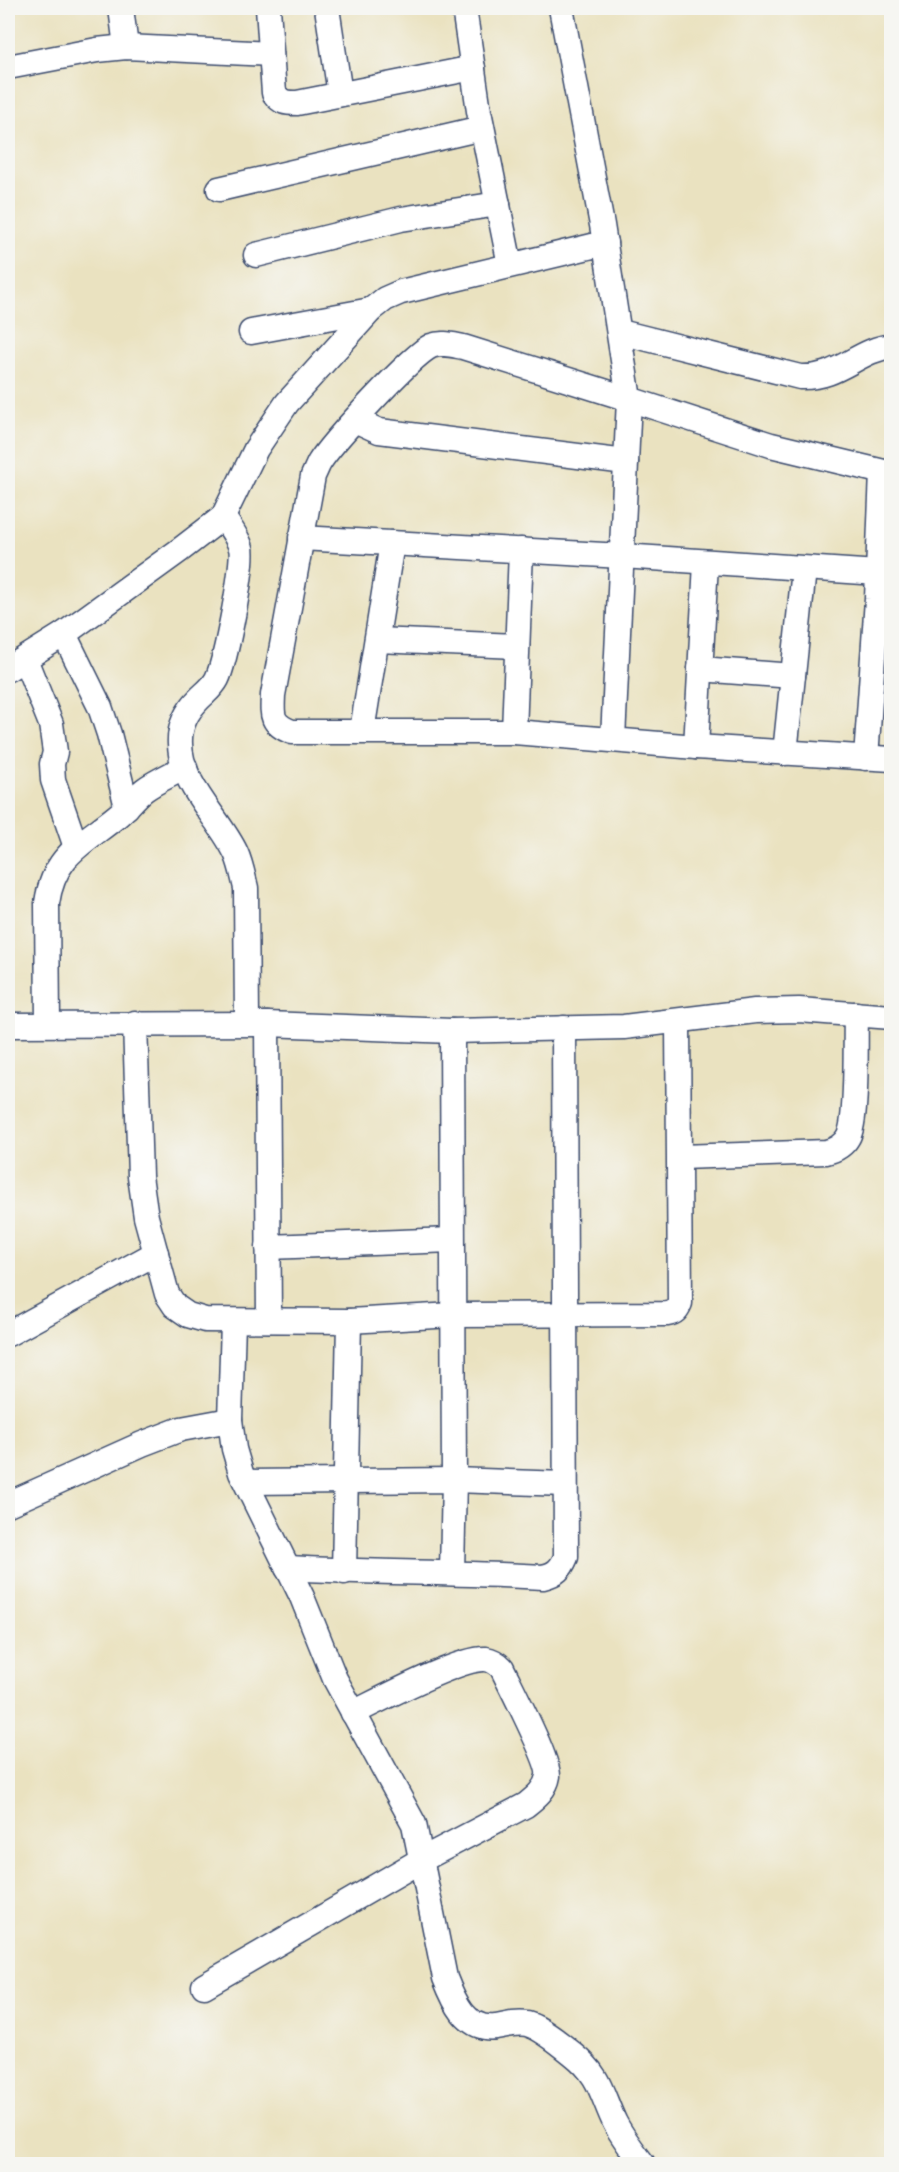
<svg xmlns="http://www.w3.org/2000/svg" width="899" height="2172" font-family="'IM FELL Double Pica',serif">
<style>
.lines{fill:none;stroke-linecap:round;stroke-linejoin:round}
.minor-casing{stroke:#3a4a6d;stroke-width:27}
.minor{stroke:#fff;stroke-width:24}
</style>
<rect width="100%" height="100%" fill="#f6f6f2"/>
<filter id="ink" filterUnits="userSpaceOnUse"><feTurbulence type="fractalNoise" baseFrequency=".0167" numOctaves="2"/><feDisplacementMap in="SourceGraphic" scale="12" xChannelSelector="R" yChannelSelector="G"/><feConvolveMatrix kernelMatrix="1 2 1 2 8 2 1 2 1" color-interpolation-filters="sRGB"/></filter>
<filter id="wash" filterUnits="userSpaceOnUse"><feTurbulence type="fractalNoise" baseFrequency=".008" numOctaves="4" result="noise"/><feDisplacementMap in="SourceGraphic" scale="24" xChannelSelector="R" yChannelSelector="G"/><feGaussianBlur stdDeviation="1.35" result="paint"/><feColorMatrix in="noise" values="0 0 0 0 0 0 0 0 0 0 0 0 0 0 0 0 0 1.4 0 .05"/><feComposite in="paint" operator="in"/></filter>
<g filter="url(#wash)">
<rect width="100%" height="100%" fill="#eae2c0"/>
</g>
<g filter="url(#ink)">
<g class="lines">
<defs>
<g id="minor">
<polyline points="121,8 126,47"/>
<path d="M 268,8 L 274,93 C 281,103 286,103 297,103 L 473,68"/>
<polyline points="327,8 340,94"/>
<polyline points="464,8 479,111 510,265"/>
<polyline points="561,8 602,225 629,399 771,445 892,474"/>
<polyline points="8,67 97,50 126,47 271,54"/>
<polyline points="219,189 482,128"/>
<polyline points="256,255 401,219 498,204"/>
<polyline points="251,332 371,310"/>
<path d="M 620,332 L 800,377 C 839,379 857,350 892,346"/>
<polyline points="355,420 379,431 626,462"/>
<path d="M 223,517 C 229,526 238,537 241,548 C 245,563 225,663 217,679 C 213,687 206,692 199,699 C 187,711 179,726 180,744 C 181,786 219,817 236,853 C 241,864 243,876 246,888 L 247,1023"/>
<polyline points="301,538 622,556 878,573"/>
<polyline points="64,634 100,707 109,734 127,807"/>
<polyline points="377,640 517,646"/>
<polyline points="25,659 51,724 55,752 52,764 53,780 76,847"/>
<polyline points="8,669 64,634 180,550 223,517 256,449 287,403 371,310 385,299 401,292 605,243"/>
<polyline points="700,669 793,676"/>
<polyline points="362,731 392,543"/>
<polyline points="514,732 521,550"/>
<path d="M 613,739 L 629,399 L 463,347 C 452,345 442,342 431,346 C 412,355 331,443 319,463 C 317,467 315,472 313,476 L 273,695 C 272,716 271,724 292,732 L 514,732 L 696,747 L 892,759"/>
<polyline points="696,747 706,563"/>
<polyline points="785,753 804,569"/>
<polyline points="866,758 877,599 882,472"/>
<path d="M 135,1023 L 140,1176 L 146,1217 L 167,1294 L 175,1306 L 188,1315 L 205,1320 L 349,1321 L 453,1315 L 667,1314 C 675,1313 677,1310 680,1303 L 678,1022"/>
<path d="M 48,1024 L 47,903 C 54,854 83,844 117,816 C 127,808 134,798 144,790 C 156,781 171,775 185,767"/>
<polyline points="267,1024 269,1320"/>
<polyline points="8,1025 267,1024 452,1031 624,1027 755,1011 799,1010 892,1017"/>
<polyline points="452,1031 454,1480 452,1572"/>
<path d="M 680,1157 L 826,1152 C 835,1150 843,1146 848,1137 C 858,1121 855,1038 856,1014"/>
<polyline points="268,1247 452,1240"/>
<path d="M 233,1322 L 230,1420 L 234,1449 L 241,1473 L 302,1597 L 335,1679 L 414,1824 L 445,1978 C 454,2001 466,2031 496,2027 C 507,2025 516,2022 527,2024 C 540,2027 562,2045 573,2054 C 601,2076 601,2094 615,2123 C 623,2138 633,2151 643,2164"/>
<polyline points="8,1334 156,1253"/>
<polyline points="246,1482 454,1480 565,1484"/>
<polyline points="8,1504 142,1444 181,1429 230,1420"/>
<path d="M 287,1568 C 373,1573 458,1572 543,1577 C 556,1574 561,1569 566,1557 L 564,1028"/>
<polyline points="344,1572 349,1321"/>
<path d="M 204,1986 L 423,1859 L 526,1805 C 536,1797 546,1789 548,1776 C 550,1762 510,1685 502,1668 C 497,1663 493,1660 486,1659 C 460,1657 380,1700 353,1713"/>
</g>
</defs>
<!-- minor casing -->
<use href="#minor" class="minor-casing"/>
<!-- minor -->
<use href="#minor" class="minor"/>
</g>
</g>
<!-- margin -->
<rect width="899" height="2172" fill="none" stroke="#f6f6f2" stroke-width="30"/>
</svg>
